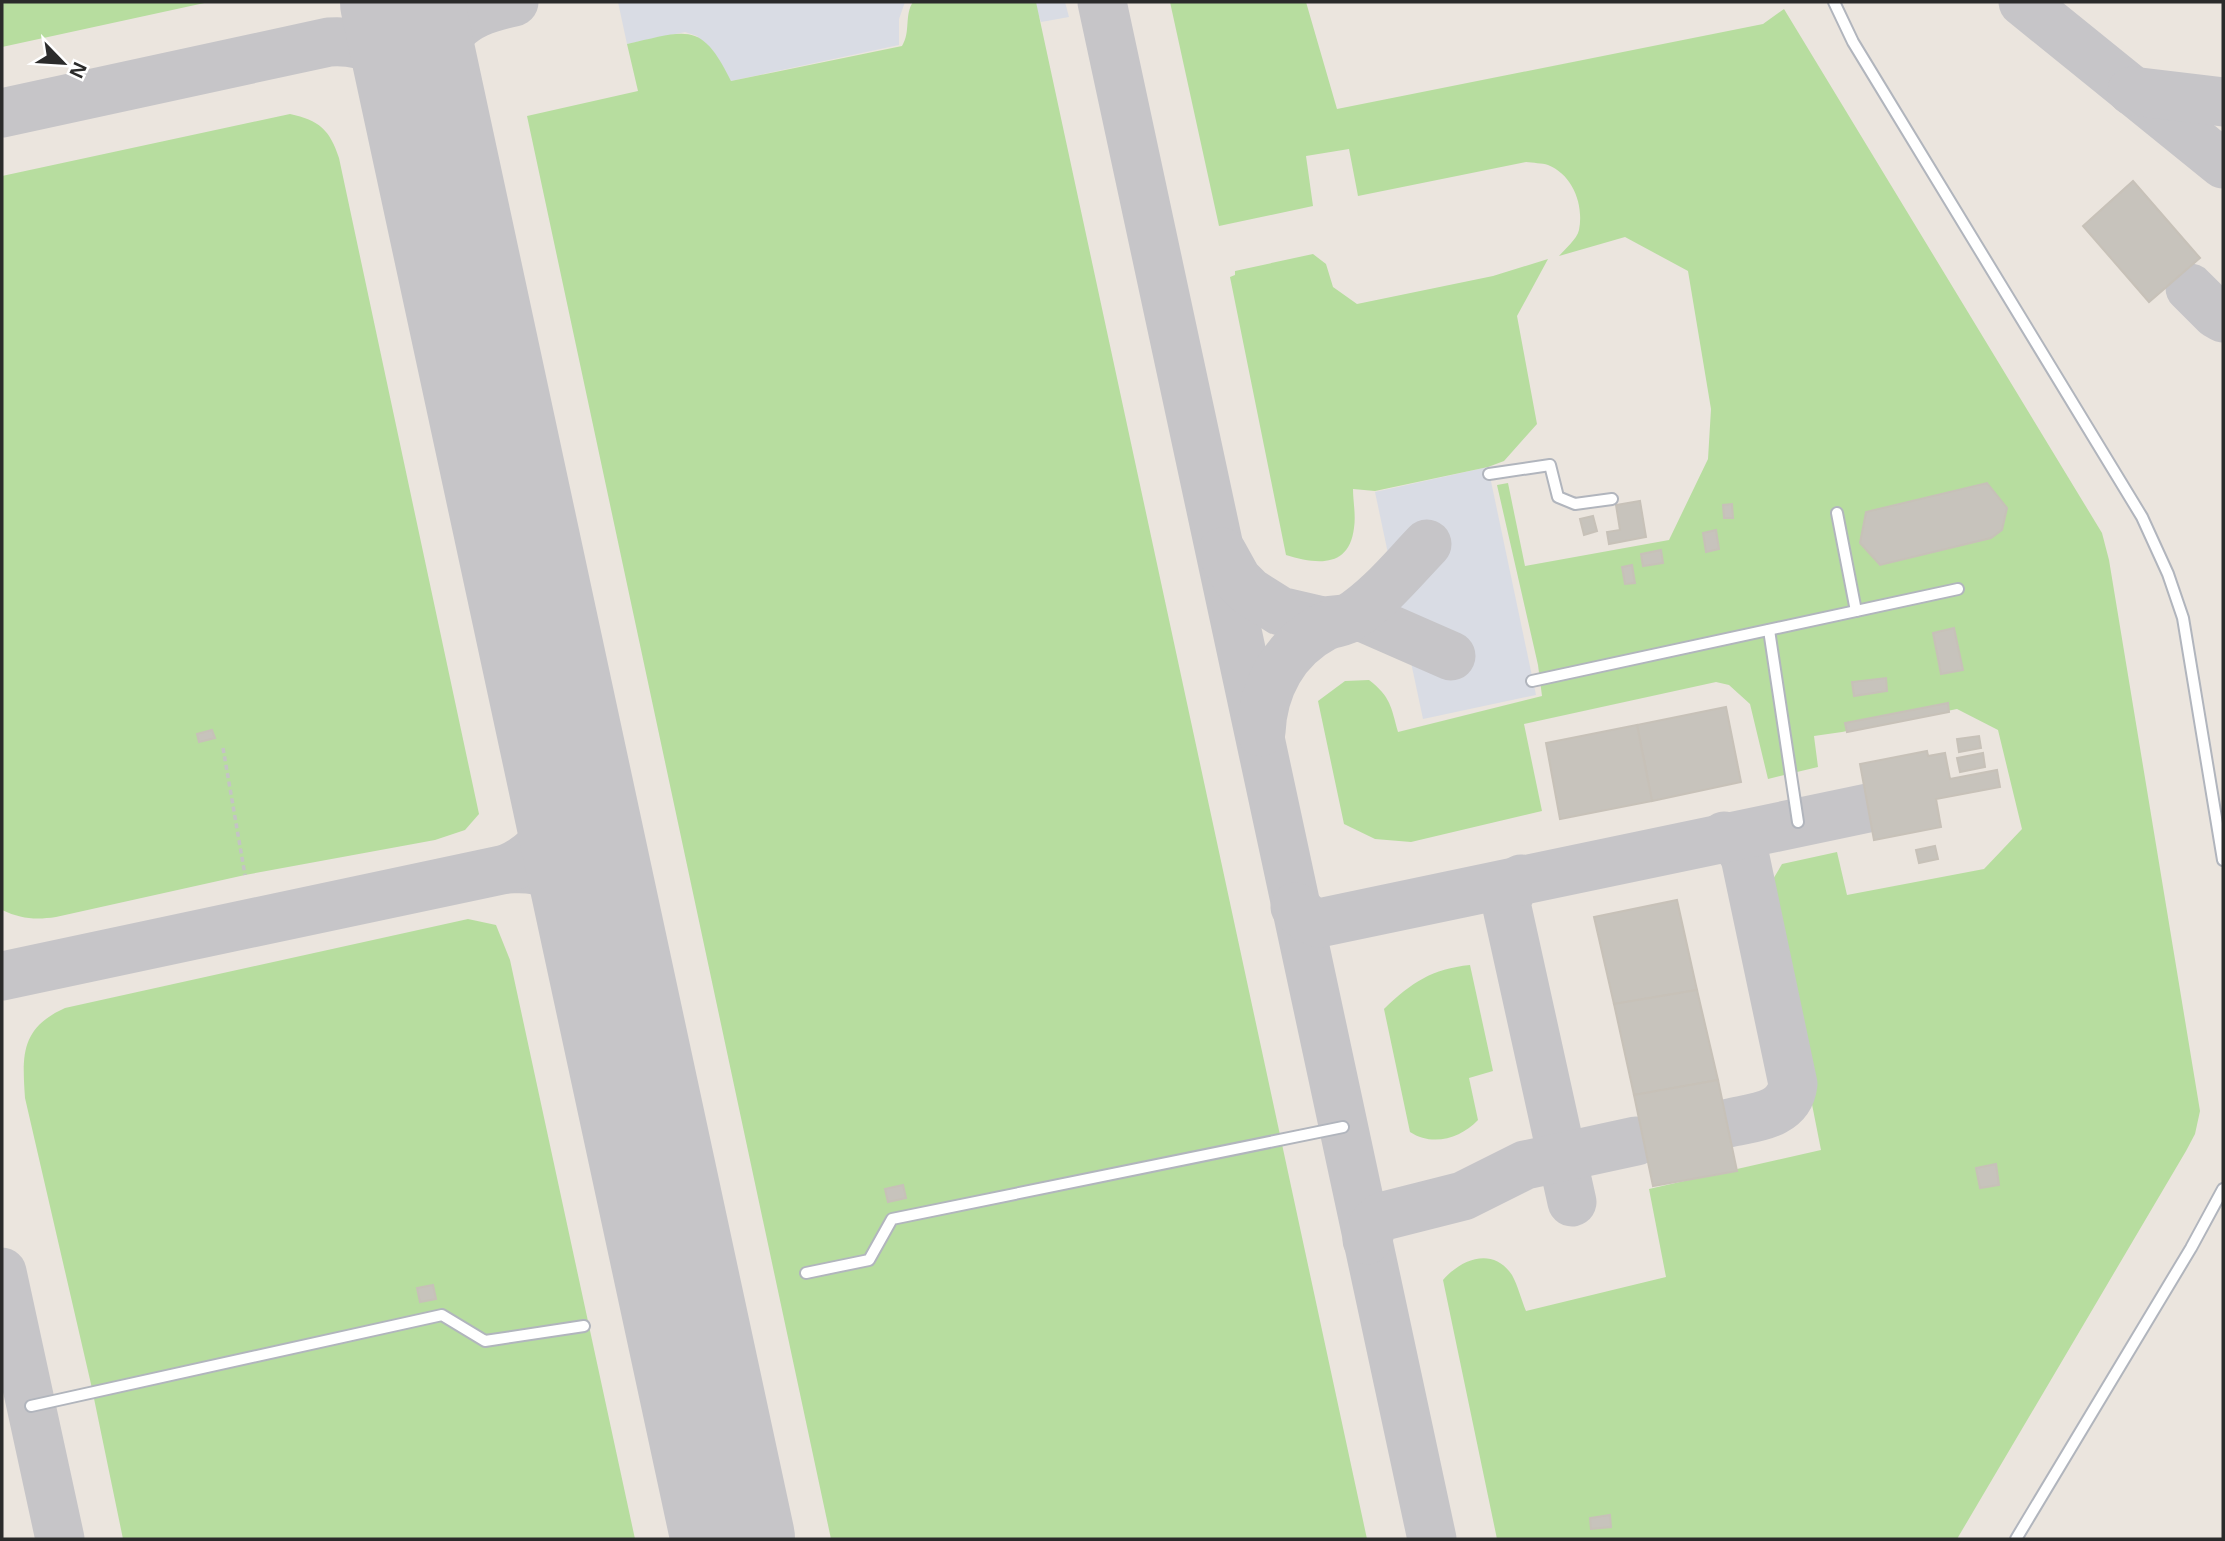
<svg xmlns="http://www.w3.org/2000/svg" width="2225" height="1541" font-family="'Noto Sans',sans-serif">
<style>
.airport{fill:#d9dce4}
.green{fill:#b7dd9f}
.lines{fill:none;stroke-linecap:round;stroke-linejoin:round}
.taxiway{stroke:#c6c5c8;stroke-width:49}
.runway{stroke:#c6c5c8;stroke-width:124}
.building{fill:#c7c3bc;stroke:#c7c1b8;stroke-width:2}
.service-casing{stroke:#b1b5bd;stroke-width:14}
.path{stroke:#c4c4c4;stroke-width:3.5;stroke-dasharray:5 3.5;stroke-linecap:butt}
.service{stroke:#fff;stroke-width:10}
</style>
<rect width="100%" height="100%" fill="#ebe5de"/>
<!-- airport -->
<g class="airport">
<polygon points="618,2 905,2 899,19 899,45 731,81 697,36 685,32 627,44"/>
<polygon points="1034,2 1065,2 1069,17 1041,22"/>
<polygon points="1488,467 1536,695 1423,719 1375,492"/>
</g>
<!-- green -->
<g class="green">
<polygon points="2,2 209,2 2,47"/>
<path d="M 913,2 L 1036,2 L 1367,1539 L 831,1539 L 527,116 L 638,91 L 627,44 C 687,31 701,20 731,81 L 902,46 C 911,32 904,15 913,2 Z"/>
<path d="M 1170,2 L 1306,2 L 1337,109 L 1763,24 L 1784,9 L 2102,533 L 2109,560 L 2200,1111 L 2195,1134 L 2186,1151 L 1957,1539 L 1497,1539 L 1443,1280 C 1461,1259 1493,1246 1512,1275 C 1518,1286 1521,1299 1526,1311 L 1666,1277 L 1649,1189 L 1821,1150 L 1769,886 L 1782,864 L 1837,852 L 1847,895 L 1984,869 L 2022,829 L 1998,730 L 1957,709 L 1842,732 L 1814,736 L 1818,767 L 1768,779 L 1750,704 L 1729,685 L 1716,682 L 1524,724 L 1542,811 L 1411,842 L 1375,839 L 1344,824 L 1318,701 L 1345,681 L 1369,680 C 1391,697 1391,707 1398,732 L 1542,696 L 1538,665 L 1497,485 L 1508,483 L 1525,566 L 1669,540 L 1708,459 L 1711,409 L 1688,271 L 1625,237 L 1559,256 C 1565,249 1577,239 1579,230 C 1584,205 1573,175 1548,165 C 1542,163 1533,163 1526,162 L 1358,196 L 1349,149 L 1306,156 L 1313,206 L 1219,226 Z"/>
<path d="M 290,114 C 319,120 330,130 339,158 L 479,814 L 465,830 L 435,840 L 245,875 L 56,917 C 36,920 21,919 2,910 L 2,176 Z"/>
<path d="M 1313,254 L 1326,264 L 1333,287 L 1357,304 L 1493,276 L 1548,259 L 1517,316 L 1537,424 L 1504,461 L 1488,467 L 1375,491 L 1353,489 C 1353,501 1356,515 1354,528 C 1349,569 1316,564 1286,555 L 1230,277 L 1235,275 L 1235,271 Z"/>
<path d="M 468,919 L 496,925 L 510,960 L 635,1539 L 123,1539 L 91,1384 L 25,1098 C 22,1054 21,1028 65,1008 Z"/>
<path d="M 1470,965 L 1493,1071 L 1469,1078 L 1478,1120 C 1461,1138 1433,1147 1410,1132 L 1384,1009 C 1412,982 1432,969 1470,965 Z"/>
</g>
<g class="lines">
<!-- taxiway -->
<g class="taxiway">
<polyline points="1102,2 1432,1539"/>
<polyline points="2023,2 2223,164"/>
<polyline points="2132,91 2223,102"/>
<path d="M 2,113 L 329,42 C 369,39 398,58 422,88 C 444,35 454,14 514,2"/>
<polyline points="2190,288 2216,314 2223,318"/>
<polyline points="1222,552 1237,579 1250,592 1280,611 1323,621 1362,617 1451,656"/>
<path d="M 1261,732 C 1263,688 1284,648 1324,627 C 1332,623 1342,623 1349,618 C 1379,599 1403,569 1427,544"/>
<path d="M 1724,836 L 1737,844 L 1745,857 L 1793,1084 C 1789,1116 1755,1117 1729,1123"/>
<path d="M 506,869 C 516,869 526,868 535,870 C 563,874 585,902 600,923"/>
<polyline points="1521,879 1513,886 1506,903 1572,1202"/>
<polyline points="1295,907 1307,918 1319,923 1868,808"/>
<path d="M 2,976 L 506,869 C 547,853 560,819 570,780"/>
<path d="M 1367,1240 C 1371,1229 1373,1221 1384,1216 L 1463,1196 L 1525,1165 L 1636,1141"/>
<polyline points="2,1272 60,1539"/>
</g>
<!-- runway -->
<polyline class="runway" points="402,2 733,1539"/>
</g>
<!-- building -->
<g class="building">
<polygon points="2133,181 2200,258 2149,302 2083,226"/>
<polygon points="1987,483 2007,508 2002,530 1991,538 1880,565 1860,543 1866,512"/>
<polygon points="1640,501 1646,537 1609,544 1607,532 1620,530 1616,505"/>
<polygon points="1732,504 1733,518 1724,518 1723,505"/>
<polygon points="1593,516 1597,531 1584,535 1580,519"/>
<polygon points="1716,530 1719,549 1706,552 1703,533"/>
<polygon points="1661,550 1663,563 1643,566 1641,554"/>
<polygon points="1632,565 1635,583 1625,584 1622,567"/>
<polygon points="1954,628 1963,670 1941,674 1933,633"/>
<polygon points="1886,678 1887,691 1854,696 1852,682"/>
<polygon points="1948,703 1949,712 1847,732 1845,723"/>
<polygon points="1726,707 1741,782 1652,801 1637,725"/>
<polygon points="1637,725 1652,801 1560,819 1546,743"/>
<polygon points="212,730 215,738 199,742 197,734"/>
<polygon points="1979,736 1981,748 1959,752 1957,739"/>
<polygon points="1927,751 1928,756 1945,753 1950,779 1997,770 2000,787 1936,799 1941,827 1874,840 1860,764"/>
<polygon points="1983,753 1985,767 1960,772 1957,758"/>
<polygon points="1935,846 1938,859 1919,863 1916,850"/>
<polygon points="1677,900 1697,990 1614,1004 1594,917"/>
<polygon points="1697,990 1718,1080 1634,1095 1614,1004"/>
<polygon points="1718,1080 1737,1171 1653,1186 1634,1095"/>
<polygon points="1996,1164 1999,1185 1980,1188 1976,1168"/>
<polygon points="903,1185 906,1198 888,1202 885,1189"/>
<polygon points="433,1285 436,1299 420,1302 417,1288"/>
<polygon points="1610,1515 1611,1527 1591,1529 1590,1518"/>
</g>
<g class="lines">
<defs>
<g id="service">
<polyline points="1834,2 1853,42 2142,517 2168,574 2183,618 2223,860"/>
<polyline points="1489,474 1550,465 1558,497 1575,504 1612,499"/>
<polyline points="1837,513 1856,611"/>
<polyline points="1769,630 1798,822"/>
<polyline points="1532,681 1958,589"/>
<polyline points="806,1273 869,1260 892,1219 1343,1127"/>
<polyline points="31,1406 442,1315 485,1341 584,1326"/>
<polyline points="2016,1539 2191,1248 2223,1189"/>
</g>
</defs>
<!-- service casing -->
<use href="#service" class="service-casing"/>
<!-- path -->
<polyline class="path" points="223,748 245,875"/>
<!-- service -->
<use href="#service" class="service"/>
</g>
<!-- border -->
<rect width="2225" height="1541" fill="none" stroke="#2b2b2b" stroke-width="7"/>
<!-- north arrow -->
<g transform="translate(63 63) rotate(115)" stroke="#ffffff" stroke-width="5" paint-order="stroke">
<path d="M0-5L12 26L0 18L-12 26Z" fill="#2b2b2b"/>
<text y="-10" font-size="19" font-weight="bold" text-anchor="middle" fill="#2b2b2b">N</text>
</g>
</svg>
